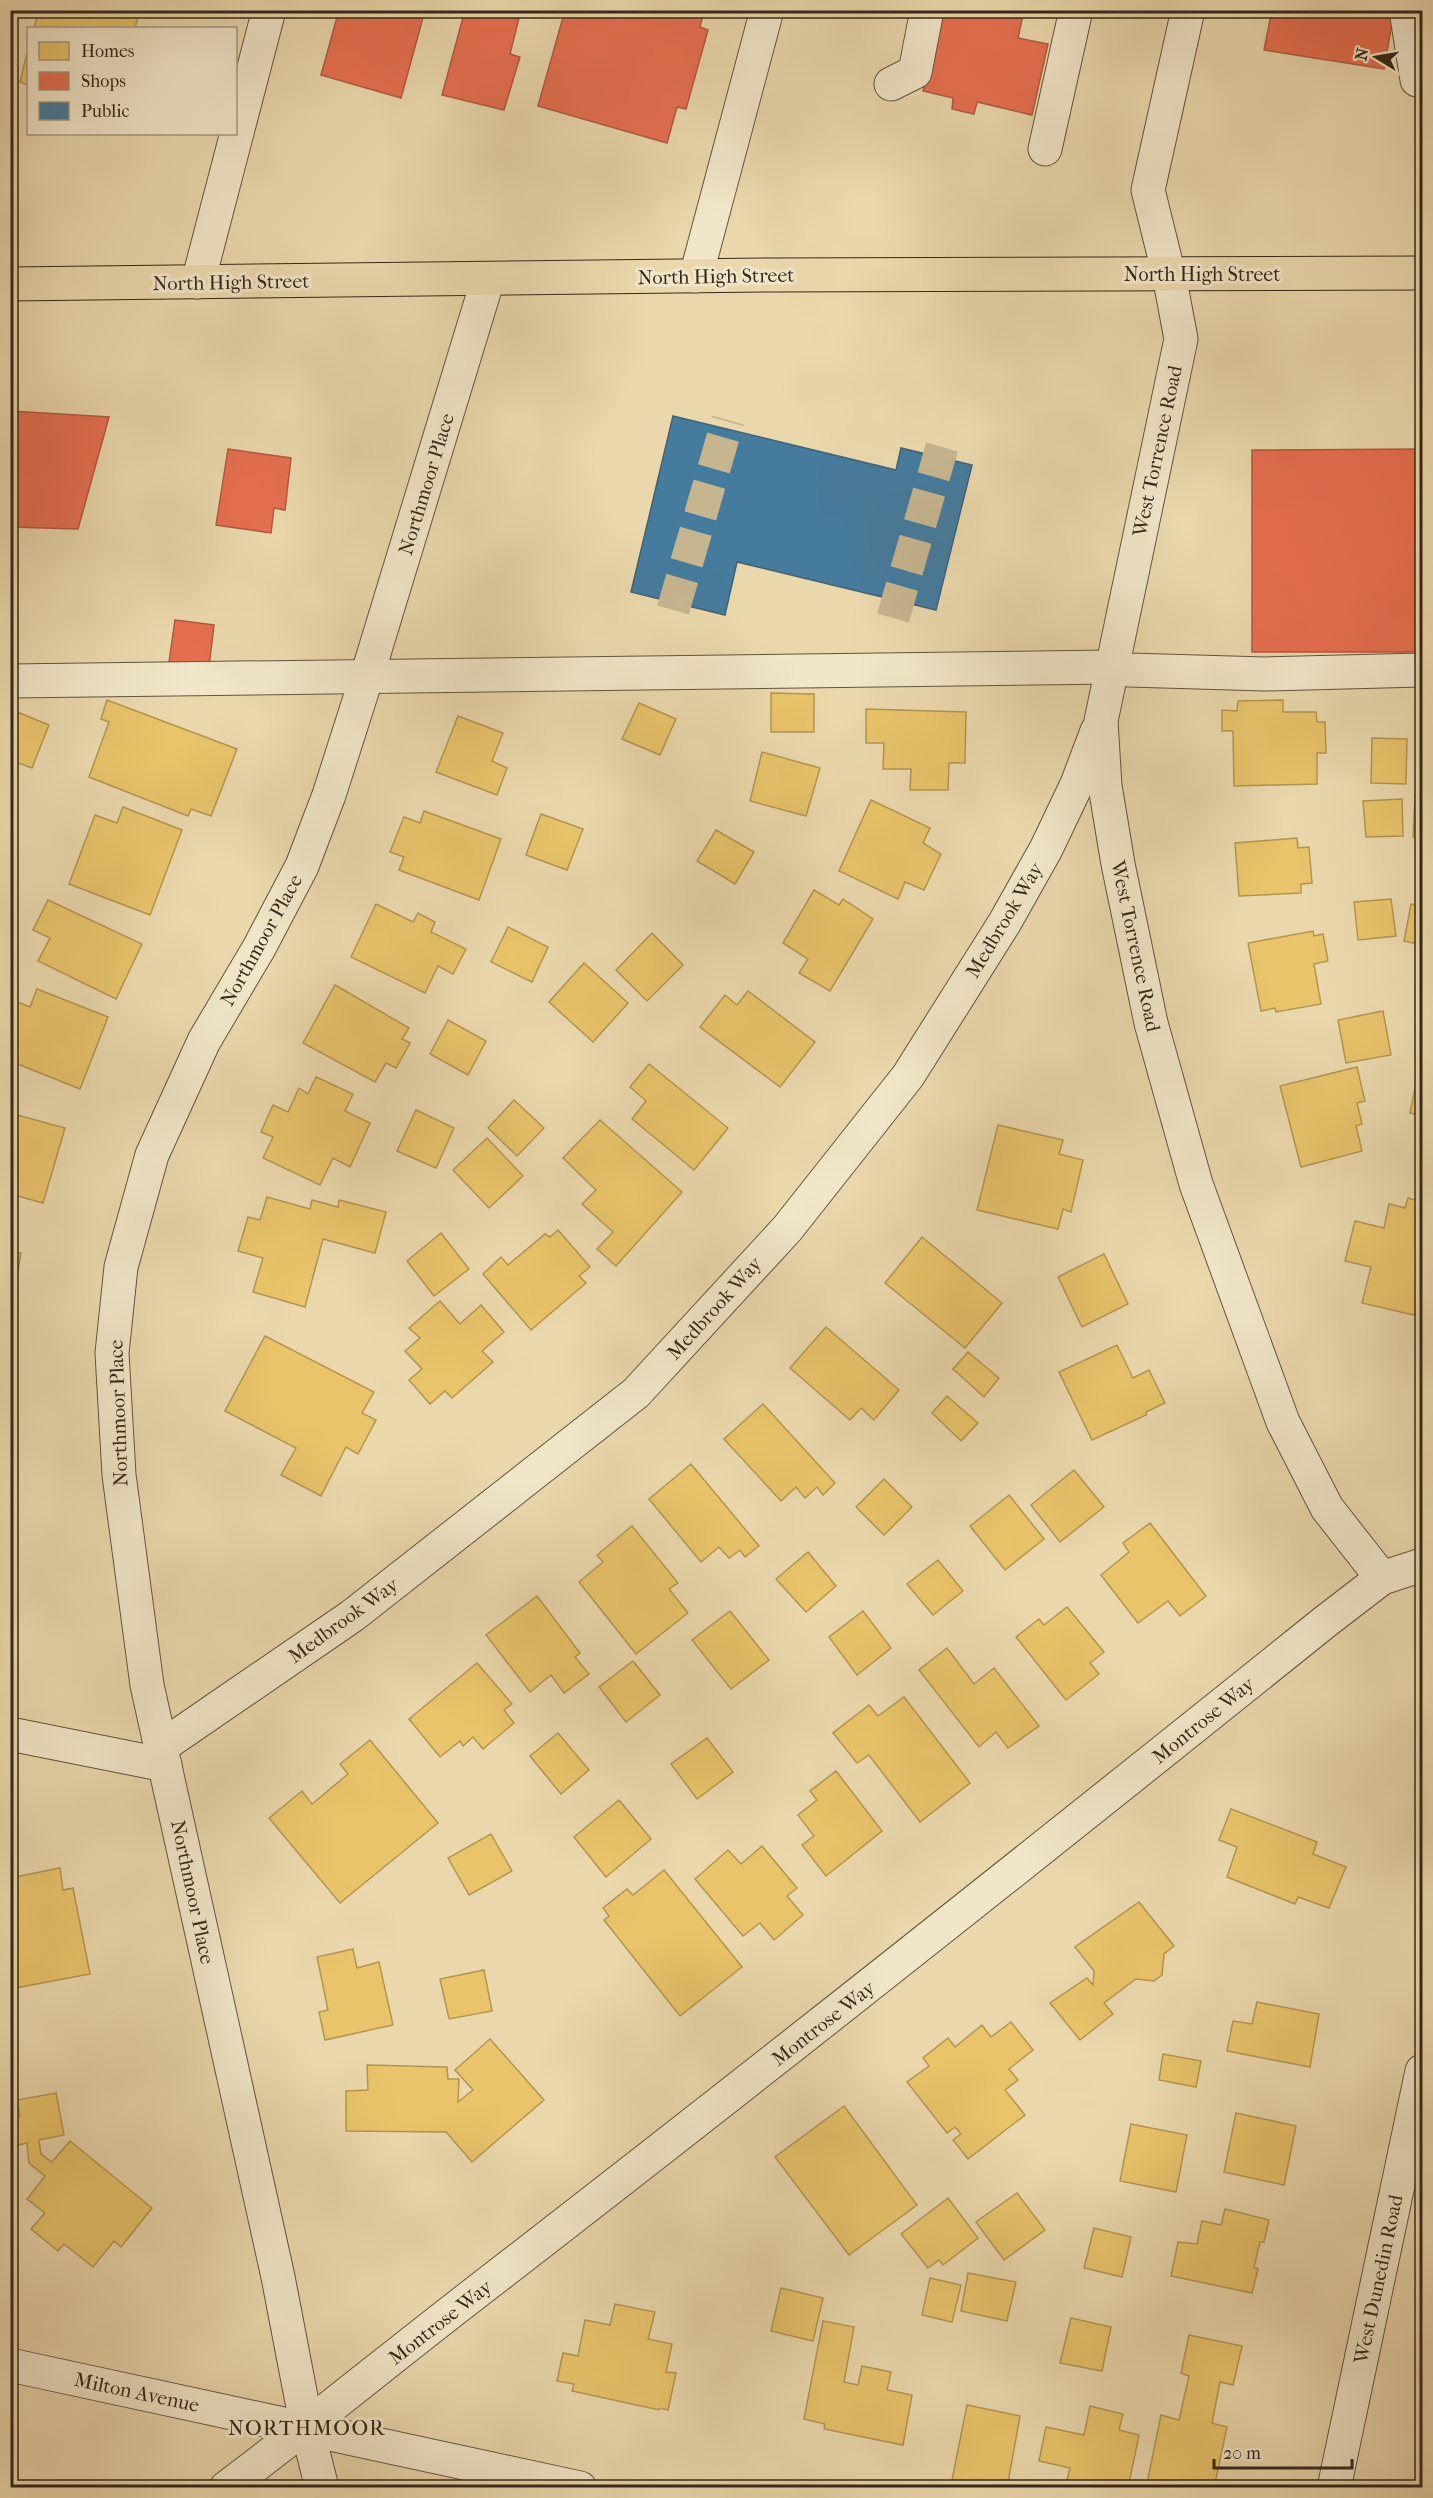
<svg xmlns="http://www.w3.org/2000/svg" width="1433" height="2498" font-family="'IM FELL French Canon',serif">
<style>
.homes{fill:#e9c46a;stroke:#b39552;stroke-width:1.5}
.shops{fill:#e76f51;stroke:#b15a40;stroke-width:1.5}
.public{fill:#457b9d;stroke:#406276;stroke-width:1.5}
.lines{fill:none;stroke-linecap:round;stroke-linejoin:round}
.minor-tunnel{stroke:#c6b58f;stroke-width:33;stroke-dasharray:33 16;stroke-linecap:butt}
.minor-casing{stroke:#62543e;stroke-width:35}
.major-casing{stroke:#34281a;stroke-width:35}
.minor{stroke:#f1e6c9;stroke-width:33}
.major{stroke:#ead8ac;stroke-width:33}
.labels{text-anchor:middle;stroke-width:6;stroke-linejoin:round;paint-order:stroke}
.street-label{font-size:20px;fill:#34281a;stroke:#f1e6c9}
.neighbourhood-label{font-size:21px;letter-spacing:1.5px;fill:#34281a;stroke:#f1e6c9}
</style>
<rect width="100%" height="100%" fill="#ead8ac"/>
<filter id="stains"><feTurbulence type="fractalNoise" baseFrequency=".00333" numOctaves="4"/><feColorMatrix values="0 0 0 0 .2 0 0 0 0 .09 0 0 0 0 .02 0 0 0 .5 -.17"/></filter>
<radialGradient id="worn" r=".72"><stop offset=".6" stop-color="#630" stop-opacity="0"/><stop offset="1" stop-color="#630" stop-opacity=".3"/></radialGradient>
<!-- homes -->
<g class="homes">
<polygon points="39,10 140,10 135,28 34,28"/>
<polygon points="28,49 28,85 20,82"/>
<polygon points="771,693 814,694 814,732 771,732"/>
<polygon points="107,700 237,749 211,816 191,809 188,816 89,777 109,722 101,719"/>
<polygon points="1283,700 1283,712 1316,712 1317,722 1325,722 1326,753 1317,753 1317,784 1234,786 1233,731 1222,731 1222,710 1237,711 1238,701"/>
<polygon points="639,703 676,719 660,755 622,739"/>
<polygon points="10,709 49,725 32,768 10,760"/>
<polygon points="866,709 966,712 965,763 949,763 948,790 910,790 911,769 883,769 884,743 866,743"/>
<polygon points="458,716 503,733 492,761 507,768 497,795 436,772"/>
<polygon points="1372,738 1407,739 1406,784 1371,783"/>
<polygon points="1422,746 1422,788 1419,787"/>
<polygon points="762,752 820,768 806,816 750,801"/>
<polygon points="1415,795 1422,796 1422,837 1413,837"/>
<polygon points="1402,799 1403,836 1366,837 1363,801"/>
<polygon points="871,800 930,828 923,843 941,854 924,890 905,882 898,899 839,871"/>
<polygon points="123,807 182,830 150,915 69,884 95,815 117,823"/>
<polygon points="424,811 501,839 479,900 399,870 404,857 390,852 404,817 420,823"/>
<polygon points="541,814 583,829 567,870 526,855"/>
<polygon points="716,830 754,852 735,884 697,861"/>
<polygon points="1297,838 1298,848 1309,847 1312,883 1301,884 1301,893 1239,896 1235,843"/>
<polygon points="814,890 839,905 843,899 873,919 830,991 799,973 808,959 783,943"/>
<polygon points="1391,899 1396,936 1358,940 1354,902"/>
<polygon points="48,900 142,944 116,999 38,961 50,938 33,930"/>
<polygon points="376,904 413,922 418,913 435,922 431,932 466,949 453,974 438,966 425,993 351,957"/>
<polygon points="1411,904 1422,906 1422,945 1404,941"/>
<polygon points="508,927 548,947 532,982 491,962"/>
<polygon points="1313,931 1314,936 1323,934 1328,961 1314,964 1321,1004 1276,1012 1275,1008 1261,1011 1248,943"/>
<polygon points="652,933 683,965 647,1001 616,970"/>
<polygon points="584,963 628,1003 593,1042 549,1002"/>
<polygon points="335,985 409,1028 402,1039 410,1043 396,1068 386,1063 375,1082 303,1043"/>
<polygon points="37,989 108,1017 80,1089 10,1061 13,1049 10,1048 10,1014 15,1001 30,1007"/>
<polygon points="748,991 815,1042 780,1087 700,1027 725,995 737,1005"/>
<polygon points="1383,1011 1391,1055 1346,1063 1338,1020"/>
<polygon points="448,1020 486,1041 468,1075 430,1054"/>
<polygon points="649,1064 728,1128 694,1170 632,1119 646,1101 630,1087"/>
<polygon points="1357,1067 1365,1101 1357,1103 1362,1124 1356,1126 1362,1151 1301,1167 1280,1086"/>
<polygon points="1418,1073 1422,1074 1422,1116 1410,1113"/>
<polygon points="316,1077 353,1094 345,1111 370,1123 350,1167 333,1158 320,1185 263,1158 273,1137 261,1132 273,1105 288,1112 299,1088 308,1094"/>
<polygon points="514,1100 544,1128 517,1156 488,1128"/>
<polygon points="416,1110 454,1128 436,1168 397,1151"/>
<polygon points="10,1113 65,1128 43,1203 10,1194"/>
<polygon points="600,1120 682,1192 616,1266 597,1249 613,1232 582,1204 596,1190 563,1158"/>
<polygon points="998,1125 1063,1140 1059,1154 1083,1160 1071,1212 1063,1209 1058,1229 977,1210"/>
<polygon points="487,1138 523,1176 489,1208 453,1170"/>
<polygon points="267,1197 310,1209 312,1200 338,1207 339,1200 386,1212 375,1253 323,1239 305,1307 253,1292 263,1258 238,1251 248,1217 260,1220"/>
<polygon points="1408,1198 1422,1202 1422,1317 1362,1303 1371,1267 1345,1261 1355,1221 1384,1228 1389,1204 1405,1208"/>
<polygon points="558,1230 590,1267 579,1276 586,1283 531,1330 483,1274 501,1257 508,1265 545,1234 550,1237"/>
<polygon points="441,1233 469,1269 434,1296 407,1261"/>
<polygon points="922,1237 1002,1303 965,1348 885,1283"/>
<polygon points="10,1252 21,1253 11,1314 10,1314"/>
<polygon points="1104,1254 1128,1304 1082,1327 1058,1277"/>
<polygon points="440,1301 460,1324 481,1305 504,1332 482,1351 493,1362 452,1398 445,1391 430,1404 409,1380 422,1369 405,1351 420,1338 409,1328"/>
<polygon points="826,1327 899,1390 874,1420 861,1408 850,1420 790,1368"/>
<polygon points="265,1336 374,1392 362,1413 376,1420 358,1454 346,1447 321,1496 281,1475 296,1448 225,1411"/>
<polygon points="1117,1345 1133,1378 1149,1370 1165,1403 1146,1412 1146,1415 1092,1440 1059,1372"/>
<polygon points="968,1352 999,1378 984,1397 953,1369"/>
<polygon points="10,1371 17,1372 13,1429 10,1429"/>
<polygon points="947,1396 978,1423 961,1441 932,1413"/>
<polygon points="763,1404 835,1483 823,1495 817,1487 805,1498 796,1487 781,1501 724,1439"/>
<polygon points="691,1464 759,1546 745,1557 740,1550 729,1558 719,1547 701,1562 649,1499"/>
<polygon points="1074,1470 1104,1507 1060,1542 1031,1505"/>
<polygon points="884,1479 912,1507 884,1535 856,1507"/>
<polygon points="1009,1495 1044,1539 1005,1570 970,1526"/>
<polygon points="1150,1523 1206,1596 1180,1616 1168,1601 1138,1623 1101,1575 1129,1552 1123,1543"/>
<polygon points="632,1526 678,1583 669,1589 688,1613 636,1654 579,1582 603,1562 597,1555"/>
<polygon points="808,1552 836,1586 806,1612 776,1579"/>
<polygon points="938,1560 963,1591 933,1615 907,1584"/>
<polygon points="537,1596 580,1653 575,1657 589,1674 564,1693 551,1675 530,1692 486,1635"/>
<polygon points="1067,1607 1104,1652 1090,1663 1099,1674 1066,1700 1016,1637 1039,1619 1044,1625"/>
<polygon points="730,1611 769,1660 731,1689 692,1640"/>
<polygon points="863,1611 891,1648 857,1675 829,1637"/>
<polygon points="947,1648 974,1684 994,1668 1039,1726 1008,1748 996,1732 979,1747 919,1670"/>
<polygon points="633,1661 660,1695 626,1722 599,1687"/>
<polygon points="477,1663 512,1704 504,1710 514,1723 483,1749 473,1737 463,1746 460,1741 440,1757 409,1719"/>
<polygon points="904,1697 970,1783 920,1822 869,1755 857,1763 833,1733 869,1705 878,1716"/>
<polygon points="558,1733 589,1770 561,1794 530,1756"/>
<polygon points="707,1738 733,1772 697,1799 671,1764"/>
<polygon points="370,1740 438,1823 340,1903 269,1818 302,1791 312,1804 348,1774 340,1764"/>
<polygon points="836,1771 882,1831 826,1876 802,1845 814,1836 798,1815 817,1800 810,1791"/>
<polygon points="619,1800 651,1839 606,1877 574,1837"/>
<polygon points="1231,1809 1317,1842 1313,1854 1346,1867 1329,1908 1298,1897 1295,1904 1227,1877 1237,1847 1219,1840"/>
<polygon points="491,1834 512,1871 469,1895 448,1858"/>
<polygon points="762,1846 797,1888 787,1896 803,1915 774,1940 760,1923 743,1936 695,1879 728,1850 741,1864"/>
<polygon points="60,1868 63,1890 73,1888 90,1974 10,1989 10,1923 13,1923 10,1909 10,1898 13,1898 10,1878"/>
<polygon points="664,1870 742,1967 680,2016 604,1920 609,1916 603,1908 627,1889 633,1895"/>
<polygon points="1139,1902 1174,1946 1164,1954 1162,1975 1154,1981 1136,1979 1104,2003 1113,2014 1080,2040 1050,2003 1087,1978 1093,1985 1094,1971 1075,1947"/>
<polygon points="353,1949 357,1968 379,1962 393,2025 325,2040 319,2012 328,2010 317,1957"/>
<polygon points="484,1970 492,2011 449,2019 440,1979"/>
<polygon points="1257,2002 1319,2014 1310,2067 1227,2051 1233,2021 1252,2024"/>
<polygon points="1011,2022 1033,2050 1009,2069 1018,2080 1005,2090 1025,2115 968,2159 953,2140 961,2134 955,2127 947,2133 907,2082 929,2066 923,2058 948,2038 955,2047 982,2025 991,2037"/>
<polygon points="490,2039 544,2100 472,2162 446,2132 346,2131 346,2091 368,2090 367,2065 447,2067 448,2079 459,2079 458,2102 473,2090 455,2070"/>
<polygon points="1163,2054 1201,2061 1196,2087 1159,2080"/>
<polygon points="56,2093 64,2135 39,2140 41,2154 52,2162 70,2141 152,2208 121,2247 114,2241 93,2267 64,2244 58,2251 31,2229 45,2213 27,2199 45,2176 29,2163 27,2143 14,2146 10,2119 20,2117 17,2100"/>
<polygon points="844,2106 917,2205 849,2255 775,2157"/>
<polygon points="1236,2113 1296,2126 1284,2185 1224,2172"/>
<polygon points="1131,2124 1187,2135 1176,2192 1120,2181"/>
<polygon points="1017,2193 1045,2230 1004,2260 976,2222"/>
<polygon points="948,2198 978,2238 943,2265 939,2260 928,2268 901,2234"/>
<polygon points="1225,2209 1269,2220 1264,2242 1260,2242 1254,2267 1258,2269 1252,2293 1171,2276 1178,2242 1197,2244 1202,2221 1221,2225"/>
<polygon points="1094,2228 1131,2237 1122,2277 1084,2268"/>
<polygon points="968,2273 1016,2282 1007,2321 961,2311"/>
<polygon points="930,2278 961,2285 952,2322 922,2315"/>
<polygon points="781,2288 823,2298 813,2341 771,2331"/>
<polygon points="615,2304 655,2312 648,2339 672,2344 666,2372 676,2373 668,2410 660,2408 659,2410 572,2391 574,2384 557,2381 563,2353 578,2356 585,2320 610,2325"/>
<polygon points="1071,2318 1111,2327 1102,2371 1060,2363"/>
<polygon points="823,2321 854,2327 844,2382 858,2385 862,2366 891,2372 887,2390 912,2395 903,2445 824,2429 825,2424 804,2419"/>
<polygon points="1189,2335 1242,2346 1233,2385 1220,2382 1212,2423 1227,2427 1214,2488 1146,2488 1161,2415 1179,2420 1189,2376 1181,2373"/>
<polygon points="967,2405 1020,2416 1007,2488 952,2480"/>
<polygon points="1090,2406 1123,2414 1119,2430 1139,2435 1128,2488 1065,2488 1070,2468 1039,2461 1046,2427 1084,2435"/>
</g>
<!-- shops -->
<g class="shops">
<polygon points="339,10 412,10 424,14 401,98 321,75"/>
<polygon points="465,10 490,10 519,18 510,54 520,57 504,110 442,95"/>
<polygon points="565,10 704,10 700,27 708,30 686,109 677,107 667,143 538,106"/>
<polygon points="941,10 1024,10 1018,38 1048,44 1032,115 977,102 974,114 952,109 953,98 923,91"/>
<polygon points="1272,10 1394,12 1384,69 1264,50"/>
<polygon points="10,411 109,417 78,529 10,527"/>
<polygon points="228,449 291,458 285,510 274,508 271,533 216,525"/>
<polygon points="1422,449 1422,652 1252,652 1252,450"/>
<polygon points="175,620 214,625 209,667 169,662"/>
</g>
<!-- public -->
<polygon class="public" points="673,416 896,470 901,448 972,465 936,610 737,562 725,615 631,592"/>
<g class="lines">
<!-- minor-tunnel -->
<g class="minor-tunnel">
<polyline points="673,610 728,420"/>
<polyline points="893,618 942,447"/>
</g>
<defs>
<g id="minor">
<polyline points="1188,10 1148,190 1169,275 1181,339 1101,721 1105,786 1118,864 1151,1023 1196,1184 1283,1422 1327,1508 1382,1578"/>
<polyline points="1406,10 1417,80"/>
<polyline points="891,84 915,72 927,10"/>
<polyline points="1045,149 1076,10"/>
<polyline points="696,276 767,10"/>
<polyline points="198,282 269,10"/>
<polyline points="10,681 1112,667 1129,670 1265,674 1422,670"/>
<polyline points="10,1734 165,1765"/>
<polyline points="161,1747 352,1616 636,1393 787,1229 908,1076 1005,922 1046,849 1077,784 1097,731"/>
<polyline points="10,2365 580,2488"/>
<path d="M 226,2488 C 307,2427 385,2363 465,2301 C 754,2078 1041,1850 1326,1621 L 1382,1578 L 1422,1565"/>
<polyline points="322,2488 307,2428 278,2277 147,1685 119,1475 112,1353 121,1267 152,1155 204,1041 259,948 302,866 329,795 367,676 488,279"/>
<polyline points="1334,2488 1422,2071"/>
</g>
<polyline id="major" points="10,284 769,275 1422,273"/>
</defs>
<!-- minor casing -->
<use href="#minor" class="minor-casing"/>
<!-- major casing -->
<use href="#major" class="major-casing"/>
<!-- minor -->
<use href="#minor" class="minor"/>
<!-- major -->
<use href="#major" class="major"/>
</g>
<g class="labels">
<!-- street labels -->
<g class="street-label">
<text x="1202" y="281">North High Street</text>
<text transform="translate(716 276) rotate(-1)" y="7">North High Street</text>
<text transform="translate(231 282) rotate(-1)" y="7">North High Street</text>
<text transform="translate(1157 451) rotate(-78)" y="7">West Torrence Road</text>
<text transform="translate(426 484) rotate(-73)" y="7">Northmoor Place</text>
<text transform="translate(1004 920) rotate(-59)" y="7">Medbrook Way</text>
<text transform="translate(261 940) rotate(-61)" y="7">Northmoor Place</text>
<text transform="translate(1136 946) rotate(78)" y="7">West Torrence Road</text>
<text transform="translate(714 1308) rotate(-48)" y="7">Medbrook Way</text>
<text transform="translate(118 1413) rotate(-92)" y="7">Northmoor Place</text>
<text transform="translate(343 1620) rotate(-36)" y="7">Medbrook Way</text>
<text transform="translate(1203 1720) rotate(-39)" y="7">Montrose Way</text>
<text transform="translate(193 1892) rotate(78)" y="7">Northmoor Place</text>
<text transform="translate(823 2023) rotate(-38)" y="7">Montrose Way</text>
<text transform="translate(1378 2279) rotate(-78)" y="7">West Dunedin Road</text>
<text transform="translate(440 2322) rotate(-38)" y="7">Montrose Way</text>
<text transform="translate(137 2392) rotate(12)" y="7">Milton Avenue</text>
</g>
<!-- neighbourhood labels -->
<g class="neighbourhood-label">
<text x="307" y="2435">NORTHMOOR</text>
</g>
</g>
<!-- margin -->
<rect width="1433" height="2498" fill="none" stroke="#ead8ac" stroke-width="36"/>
<rect x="12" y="12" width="1409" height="2474" fill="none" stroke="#34281a" stroke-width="3"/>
<rect x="18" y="18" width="1397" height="2462" fill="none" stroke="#34281a" stroke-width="1.5"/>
<!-- legend -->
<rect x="27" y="27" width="210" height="108" fill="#f1e6c9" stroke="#a59a83" stroke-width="1.5"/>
<rect x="39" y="42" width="30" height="18" fill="#e9c46a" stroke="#a59a83" stroke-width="1.5"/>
<text x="81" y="57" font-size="18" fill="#34281a">Homes</text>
<rect x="39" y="72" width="30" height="18" fill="#e76f51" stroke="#a59a83" stroke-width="1.5"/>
<text x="81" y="87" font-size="18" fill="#34281a">Shops</text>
<rect x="39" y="102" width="30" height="18" fill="#457b9d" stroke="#a59a83" stroke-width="1.5"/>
<text x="81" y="117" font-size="18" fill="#34281a">Public</text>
<!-- north arrow -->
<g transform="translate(1376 57) rotate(281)" stroke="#f1e6c9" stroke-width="4.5" paint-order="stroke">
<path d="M0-4.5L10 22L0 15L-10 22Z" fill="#34281a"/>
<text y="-9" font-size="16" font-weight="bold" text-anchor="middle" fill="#34281a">N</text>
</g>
<!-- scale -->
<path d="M1214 2459v9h138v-9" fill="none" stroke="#34281a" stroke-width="3"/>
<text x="1223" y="2459" font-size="18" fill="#34281a" stroke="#f1e6c9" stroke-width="4.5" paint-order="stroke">20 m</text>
<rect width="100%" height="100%" filter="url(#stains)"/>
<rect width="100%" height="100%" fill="url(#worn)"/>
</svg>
